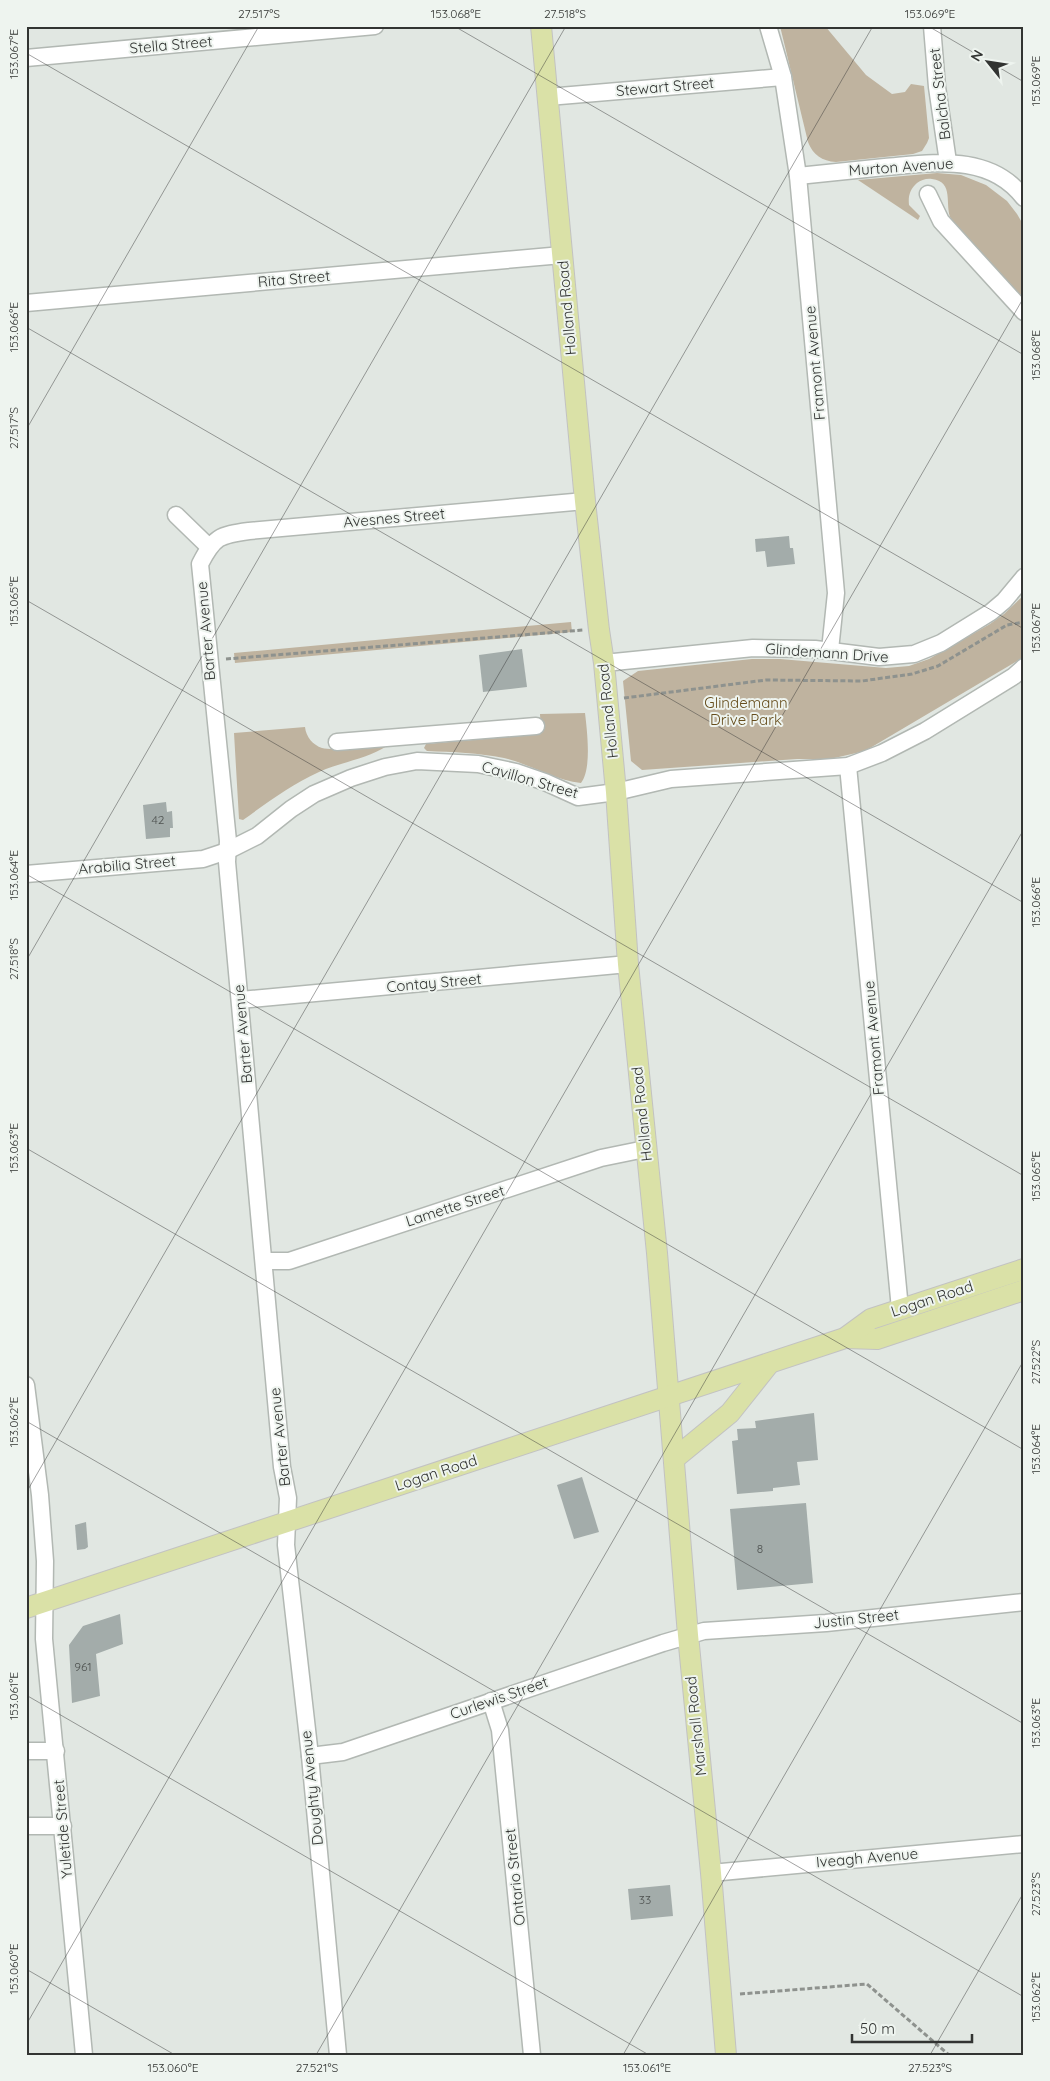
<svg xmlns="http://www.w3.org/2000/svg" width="1050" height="2081" font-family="Quicksand,sans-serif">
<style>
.green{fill:#bfb39f}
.building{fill:#a3acaa}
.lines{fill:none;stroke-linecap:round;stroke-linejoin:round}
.minor-casing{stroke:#b2b8b3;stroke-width:19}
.major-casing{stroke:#c2c2c2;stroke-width:22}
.path{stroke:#8e928e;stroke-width:3;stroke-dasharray:5 2.5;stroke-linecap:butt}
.minor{stroke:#fff;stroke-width:16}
.major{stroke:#dae1a7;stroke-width:20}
.ticks{fill:none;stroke:#323432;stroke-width:1;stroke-opacity:0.45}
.labels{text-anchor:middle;stroke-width:4;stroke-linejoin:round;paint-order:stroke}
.number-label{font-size:12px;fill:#4e5250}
.street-label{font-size:15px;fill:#323432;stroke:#eef4ef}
.park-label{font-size:15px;fill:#664d1c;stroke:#eef4ef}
.neatline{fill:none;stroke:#323432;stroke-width:2}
.ticks-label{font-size:12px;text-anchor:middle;fill:#323432}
</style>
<rect width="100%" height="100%" fill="#e1e7e2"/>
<!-- green -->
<g class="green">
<path d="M 780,26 L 825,26 L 866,75 L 892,94 L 905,92 L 911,84 L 924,86 L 929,138 L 927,143 L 922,151 L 913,154 L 836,162 C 822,161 813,155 808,142 Z"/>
<path d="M 937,173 L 961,175 L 986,185 L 1007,201 L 1017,214 L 1024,226 L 1024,299 L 951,219 C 944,205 955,182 932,179 C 927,178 921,180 917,183 C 910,189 908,196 909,205 L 920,216 L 918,220 L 858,180 Z"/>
<polygon points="1024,595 1024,657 865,751 830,759 797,759 642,770 631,761 623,681 638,671 752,659 780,659 886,668 909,666 929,659 990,624 1004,614"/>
<polygon points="571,622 572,632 235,663 234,653"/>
<path d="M 585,713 C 587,730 592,769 581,783 C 554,780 530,764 504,758 C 479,753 452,752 427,751 L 424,748 L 426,744 L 541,734 L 540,714 Z"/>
<path d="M 305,727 C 306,737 313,745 322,748 C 334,751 373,746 387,746 C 367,759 341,762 319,772 C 291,785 268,802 243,820 L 239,819 L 234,733 Z"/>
</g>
<!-- building -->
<g class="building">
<polygon points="789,536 790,548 793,548 795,564 767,567 765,551 756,552 755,539"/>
<polygon points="522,649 527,687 483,692 479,655"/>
<polygon points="166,802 167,812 172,811 173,828 170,828 170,837 146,839 143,805"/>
<polygon points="814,1413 818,1460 797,1462 800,1485 773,1488 773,1491 737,1494 732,1441 738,1440 737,1429 756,1428 755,1421"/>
<polygon points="582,1477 599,1532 574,1539 557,1485"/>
<polygon points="806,1503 813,1583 737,1590 730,1509"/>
<polygon points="86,1522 88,1547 85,1549 77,1550 75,1525"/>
<polygon points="120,1614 123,1644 96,1654 100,1696 72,1703 69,1645 83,1626"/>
<polygon points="670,1885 673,1916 631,1920 628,1889"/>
</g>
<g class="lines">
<defs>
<g id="minor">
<polyline points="768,26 783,77 798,176 836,593 830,650"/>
<polyline points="932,26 937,87 948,162"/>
<polyline points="26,58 375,26"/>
<polyline points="548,97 783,77"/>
<path d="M 798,176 C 827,173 856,170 885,167 C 934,163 990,153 1024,198"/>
<polyline points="928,194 941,221 1024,312"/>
<polyline points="26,303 562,255"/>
<polyline points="176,515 209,547"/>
<polyline points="604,663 753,648 815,649 879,657 914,654 941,643 991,612 1004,601 1024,577"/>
<polyline points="337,742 536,726"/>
<polyline points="848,766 900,1309"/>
<polyline points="26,874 203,859 227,851 257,836 291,809 314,794 351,778 385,767 417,761 478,764 516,772 545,782 578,797 616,792 671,779 848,766 882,753 925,731 1014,676 1024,667"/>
<polyline points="240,1000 628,964"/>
<polyline points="264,1261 289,1261 601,1158 645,1149"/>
<polyline points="26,1385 40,1495 45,1561 44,1639 84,2055"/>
<polyline points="491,1701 500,1730 532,2055"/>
<polyline points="26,1751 56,1751"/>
<polyline points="310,1756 343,1752 663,1643 704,1631 826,1623 1024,1602"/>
<polyline points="26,1826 63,1826"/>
<polyline points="711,1873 1024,1844"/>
<path d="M 338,2055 L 310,1756 L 286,1545 L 288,1498 L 282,1467 L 227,862 L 228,841 L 200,564 C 214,537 219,535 249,531 L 585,501"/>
</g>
<g id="major">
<polyline points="541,26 585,501 599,630 604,663 616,792 628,964 657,1253 688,1635 711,1873 726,2055"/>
<polyline points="845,1338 877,1339 1024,1290"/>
<polyline points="674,1459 730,1413 769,1364"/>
<polyline points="26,1608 845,1338 871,1319 1024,1269"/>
</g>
</defs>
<!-- minor casing -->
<use href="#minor" class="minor-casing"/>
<!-- major casing -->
<use href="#major" class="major-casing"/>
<!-- path -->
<g class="path">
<polyline points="226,659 583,630"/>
<polyline points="624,698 766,680 862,681 912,674 938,666 1007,625 1024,622"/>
<polyline points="740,1994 867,1984 949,2055"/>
</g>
<!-- minor -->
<use href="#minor" class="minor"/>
<!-- major -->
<use href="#major" class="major"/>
</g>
<!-- ticks -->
<path class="ticks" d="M 454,26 L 1024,355M 928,26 L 1024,82M 26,53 L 1024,629M 26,327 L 1024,903M 26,430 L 259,26M 26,600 L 1024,1176M 26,874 L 1024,1450M 26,961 L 566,26M 26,1148 L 1024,1724M 26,1421 L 1024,1997M 26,1493 L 873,26M 26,1695 L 649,2055M 26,1969 L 175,2055M 26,2025 L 1024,297M 316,2055 L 1024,829M 623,2055 L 1024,1360M 930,2055 L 1024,1892"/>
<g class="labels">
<!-- number labels -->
<g class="number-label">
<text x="158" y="824">42</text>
<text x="760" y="1553">8</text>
<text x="83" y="1671">961</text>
<text x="645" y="1904">33</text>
</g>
<!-- street labels -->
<g class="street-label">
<text transform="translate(171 45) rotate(-5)" y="5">Stella Street</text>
<text transform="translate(665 87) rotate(-5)" y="5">Stewart Street</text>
<text transform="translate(940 94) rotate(-97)" y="5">Balcha Street</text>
<text transform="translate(901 167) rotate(-4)" y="5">Murton Avenue</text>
<text transform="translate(294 279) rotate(-5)" y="5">Rita Street</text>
<text transform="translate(567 308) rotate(-95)" y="5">Holland Road</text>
<text transform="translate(815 363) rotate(-95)" y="5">Framont Avenue</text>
<text transform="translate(394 518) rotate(-5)" y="5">Avesnes Street</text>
<text transform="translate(206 631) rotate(-95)" y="5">Barter Avenue</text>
<text transform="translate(827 653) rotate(4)" y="5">Glindemann Drive</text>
<text transform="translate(608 711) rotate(-96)" y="5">Holland Road</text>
<text transform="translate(530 780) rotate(16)" y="5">Cavillon Street</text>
<text transform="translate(127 865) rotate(-5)" y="5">Arabilia Street</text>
<text transform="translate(434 983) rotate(-5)" y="5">Contay Street</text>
<text transform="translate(243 1034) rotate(-95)" y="5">Barter Avenue</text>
<text transform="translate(874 1038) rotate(-95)" y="5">Framont Avenue</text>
<text transform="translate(642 1114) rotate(-96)" y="5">Holland Road</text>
<text transform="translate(455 1206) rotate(-18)" y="5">Lamette Street</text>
<text transform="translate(932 1299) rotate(-18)" y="5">Logan Road</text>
<text transform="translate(280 1437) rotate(-96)" y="5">Barter Avenue</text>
<text transform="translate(436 1473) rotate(-18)" y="5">Logan Road</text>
<text transform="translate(856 1619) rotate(-6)" y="5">Justin Street</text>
<text transform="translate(499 1698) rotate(-19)" y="5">Curlewis Street</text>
<text transform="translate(696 1726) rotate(-96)" y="5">Marshall Road</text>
<text transform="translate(312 1788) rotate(-96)" y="5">Doughty Avenue</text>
<text transform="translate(63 1829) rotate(-95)" y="5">Yuletide Street</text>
<text transform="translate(867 1858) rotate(-5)" y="5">Iveagh Avenue</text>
<text transform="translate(515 1877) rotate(-96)" y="5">Ontario Street</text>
</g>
<!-- park labels -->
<g class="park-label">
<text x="746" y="708">Glindemann<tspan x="746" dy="17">Drive Park</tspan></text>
</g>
</g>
<!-- border -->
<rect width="1050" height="2081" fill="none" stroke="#eef4ef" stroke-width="55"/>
<!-- north arrow -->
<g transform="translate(988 62) rotate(300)" stroke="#eef4ef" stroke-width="4" paint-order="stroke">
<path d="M0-4L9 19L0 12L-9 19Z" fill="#323432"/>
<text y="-8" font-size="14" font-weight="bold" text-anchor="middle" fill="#323432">N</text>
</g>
<!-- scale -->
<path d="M852 2034v8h120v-8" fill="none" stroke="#323432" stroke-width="2.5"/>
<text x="860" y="2034" font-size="15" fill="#323432" stroke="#eef4ef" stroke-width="4" paint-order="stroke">50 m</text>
<rect x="28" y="28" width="994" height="2026" class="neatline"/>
<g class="ticks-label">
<text x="259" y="18">27.517°S</text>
<text x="456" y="18">153.068°E</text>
<text x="565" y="18">27.518°S</text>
<text x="930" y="18">153.069°E</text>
<text transform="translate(14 54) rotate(-90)" y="4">153.067°E</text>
<text transform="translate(1036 81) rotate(-90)" y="4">153.069°E</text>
<text transform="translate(14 327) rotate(-90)" y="4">153.066°E</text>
<text transform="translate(1036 355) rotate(-90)" y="4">153.068°E</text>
<text transform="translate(14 428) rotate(-90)" y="4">27.517°S</text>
<text transform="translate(14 601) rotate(-90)" y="4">153.065°E</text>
<text transform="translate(1036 628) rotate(-90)" y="4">153.067°E</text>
<text transform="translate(14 875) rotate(-90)" y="4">153.064°E</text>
<text transform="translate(1036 902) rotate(-90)" y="4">153.066°E</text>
<text transform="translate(14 959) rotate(-90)" y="4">27.518°S</text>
<text transform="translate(14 1148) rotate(-90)" y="4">153.063°E</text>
<text transform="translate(1036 1176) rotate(-90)" y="4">153.065°E</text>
<text transform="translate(1036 1362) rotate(-90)" y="4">27.522°S</text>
<text transform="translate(14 1422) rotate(-90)" y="4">153.062°E</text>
<text transform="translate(1036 1449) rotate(-90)" y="4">153.064°E</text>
<text transform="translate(14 1696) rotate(-90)" y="4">153.061°E</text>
<text transform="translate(1036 1723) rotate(-90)" y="4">153.063°E</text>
<text transform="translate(1036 1894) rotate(-90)" y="4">27.523°S</text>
<text transform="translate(14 1969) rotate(-90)" y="4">153.060°E</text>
<text transform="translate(1036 1997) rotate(-90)" y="4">153.062°E</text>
<text x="173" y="2072">153.060°E</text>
<text x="317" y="2072">27.521°S</text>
<text x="647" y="2072">153.061°E</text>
<text x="930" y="2072">27.523°S</text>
</g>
</svg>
